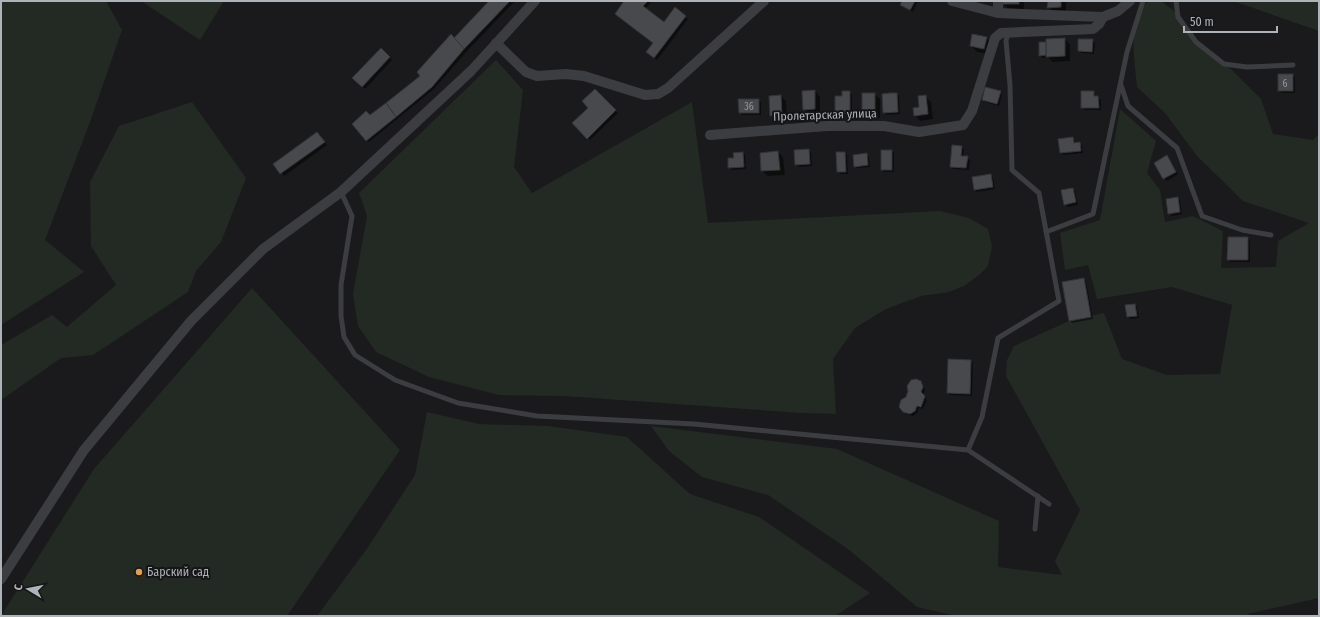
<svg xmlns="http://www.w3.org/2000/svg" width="1320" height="617" font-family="'Fira Sans Condensed',sans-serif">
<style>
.green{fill:#222a23}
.shadow{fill:#0007}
.building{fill:#47494c;stroke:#343538}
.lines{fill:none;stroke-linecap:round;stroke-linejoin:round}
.lane{stroke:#3b3d41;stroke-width:5}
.street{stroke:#3b3d41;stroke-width:10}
.poi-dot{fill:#e3a04b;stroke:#151517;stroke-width:1.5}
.labels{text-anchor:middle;stroke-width:4;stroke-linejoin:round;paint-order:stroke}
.number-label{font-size:10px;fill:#94989e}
.street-label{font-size:12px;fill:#aeb3ba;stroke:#151517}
.poi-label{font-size:12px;fill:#aeb3ba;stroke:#151517;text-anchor:start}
</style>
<rect width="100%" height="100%" fill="#1a1a1c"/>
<!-- green -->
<g class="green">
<polygon points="1,1 106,1 122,30 90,122 45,240 84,272 1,325"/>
<polygon points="141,1 224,1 200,40"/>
<path d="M 1148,1 L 1161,1 L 1174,11 L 1199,47 L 1232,70 L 1261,99 L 1273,134 L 1313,140 L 1319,134 L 1319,598 L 1248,614 L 1252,616 L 957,616 L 917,607 L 848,549 L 768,495 L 702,477 L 669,451 L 651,426 L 837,449 L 999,521 L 998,567 L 1062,575 L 1055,561 L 1080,510 L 1006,376 L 1007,360 L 1014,346 L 1069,321 L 1104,313 L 1122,359 L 1167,375 L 1220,374 L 1232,305 L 1172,287 L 1097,299 L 1088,265 L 1065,270 L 1060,233 L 1100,220 L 1120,109 L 1156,141 L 1147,173 L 1160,190 L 1165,222 L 1193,216 L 1223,231 L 1221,268 L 1276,267 L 1278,241 L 1309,223 L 1243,201 L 1197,156 L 1165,113 L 1137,87 C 1135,61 1126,20 1148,1 Z"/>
<polygon points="1233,1 1319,1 1319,31"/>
<polygon points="496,60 523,90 514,167 532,193 692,102 708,223 940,211 969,218 988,229 992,246 988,266 979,275 964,286 949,292 921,296 886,309 855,328 833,359 836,414 802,413 564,396 499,395 429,377 376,352 358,326 353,294 367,216 359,193"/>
<polygon points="192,102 246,178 221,242 196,271 188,292 93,355 61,358 1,400 1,345 52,315 67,327 116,285 91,246 90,182 119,126"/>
<polygon points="252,288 400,450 287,616 1,616 94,469"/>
<polygon points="427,412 479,424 548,426 627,437 690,494 759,517 870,593 835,616 317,616 366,550 415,475"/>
</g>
<!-- shadow -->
<g class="shadow">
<polygon points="491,1 515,1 467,51 434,89 369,142 367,140 370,117 421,76"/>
<polygon points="625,1 652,1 645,9 664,23 685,17 688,19 657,60 650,55 654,43"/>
<polygon points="903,1 918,1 913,12 901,5"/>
<polygon points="1003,1 1024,1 1024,9 1009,9 1003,4"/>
<polygon points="1049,1 1066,1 1066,12 1054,13 1048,7"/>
<polygon points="986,38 992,43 989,54 977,52 971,46"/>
<polygon points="1065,39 1070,45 1070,61 1052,62 1048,57 1042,58 1040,55 1045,43"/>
<polygon points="1092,40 1095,43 1094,54 1082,53 1079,51"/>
<polygon points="381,49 392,60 365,89 354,78"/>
<polygon points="1292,75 1295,77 1295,93 1282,93 1279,91"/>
<polygon points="595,90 618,113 590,140 574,123 590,108"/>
<polygon points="815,91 820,97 820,114 810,115 804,109"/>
<polygon points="849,92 852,94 852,116 838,116 836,114"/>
<polygon points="1000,92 1002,94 999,106 985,102 983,100"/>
<polygon points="1094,92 1096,97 1101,100 1101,110 1085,110 1082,108"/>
<polygon points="874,94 880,99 880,118 868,118 863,113"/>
<polygon points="897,94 899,96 900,114 887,115 884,113"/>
<polygon points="781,96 786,101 787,120 777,120 771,115"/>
<polygon points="925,96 931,102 933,119 920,121 915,115"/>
<polygon points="758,100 761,102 761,115 742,115 740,112"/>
<polygon points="319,135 327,145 284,176 275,164"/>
<polygon points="1073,138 1076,144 1080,143 1082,146 1083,153 1063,155 1061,153"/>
<polygon points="962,147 964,150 963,157 970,160 969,170 953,169 951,167"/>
<polygon points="808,150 811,153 812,166 799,167 796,165"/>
<polygon points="882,151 892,151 894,153 894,172 884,172 882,170"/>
<polygon points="778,152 783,157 785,175 768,176 762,171 761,154"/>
<polygon points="743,153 745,155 746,169 732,170 729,167"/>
<polygon points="844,153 847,155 848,174 841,174 838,172"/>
<polygon points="867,154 869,157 870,167 857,168 855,166"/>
<polygon points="1169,159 1178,174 1167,181 1155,163"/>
<polygon points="991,175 993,178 995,189 977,192 975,189"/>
<polygon points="1073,189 1075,191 1078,205 1068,207 1065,204"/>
<polygon points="1177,198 1180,200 1182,214 1172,216 1169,213"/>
<polygon points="1248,238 1250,241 1250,262 1230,262 1228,260"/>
<polygon points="1084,279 1086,282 1093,319 1072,323 1070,320"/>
<polygon points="1135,305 1137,307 1139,318 1130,319 1128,317"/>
<polygon points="971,361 973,363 972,396 950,395 948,393"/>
<polygon points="920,382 925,390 923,395 927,400 923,409 919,408 917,413 913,416 906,414 904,412 907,397"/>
</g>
<!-- building -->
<g class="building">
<polygon points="489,1 510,1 464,49 454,38"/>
<polygon points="624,1 648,1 643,6 664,22 675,7 686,16 654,58 646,52 653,43 615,14"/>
<polygon points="902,1 915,1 910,10 900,5"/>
<rect x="1002" y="1" width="17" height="3"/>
<polygon points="1048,1 1061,1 1061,7 1047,8"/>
<polygon points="451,34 464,49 432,87 396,117 386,103 420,76 417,72"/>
<polygon points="972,34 987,37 984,49 970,46"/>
<polygon points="1065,38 1065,56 1046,57 1046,39"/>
<polygon points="1078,39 1093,39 1092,52 1078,51"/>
<polygon points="1039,42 1046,42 1046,55 1039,56"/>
<polygon points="381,48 390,57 362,87 352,78"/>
<rect x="1278" y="74" width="15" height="17"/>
<polygon points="985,87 1001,91 997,104 982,100"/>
<polygon points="595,89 616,110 587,139 572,123 588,108 582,101"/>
<polygon points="815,90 815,109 803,110 802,91"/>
<polygon points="842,91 850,91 850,114 835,114 835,96 842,96"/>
<polygon points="1081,91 1094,91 1094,96 1098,96 1099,108 1081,108"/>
<rect x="862" y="93" width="13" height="20"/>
<polygon points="890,93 897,93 898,112 883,113 882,94"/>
<polygon points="781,95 782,115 770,116 769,96"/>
<polygon points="926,95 928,114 914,116 913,108 919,107 918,96"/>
<polygon points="738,99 759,99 759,113 739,113"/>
<polygon points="386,103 396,117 366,141 352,124 366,111 370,115"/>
<polygon points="317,132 325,142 280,174 273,164"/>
<polygon points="1073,137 1074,143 1080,142 1081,151 1060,153 1058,139"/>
<polygon points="952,145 962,146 961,156 968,156 966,168 950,167"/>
<polygon points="809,149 810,164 795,165 794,150"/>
<rect x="881" y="150" width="11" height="20"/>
<polygon points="778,151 780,170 761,171 760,153"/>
<polygon points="743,152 744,167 728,168 728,158 734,158 733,153"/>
<polygon points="836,152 845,152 846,172 837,172"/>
<polygon points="867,153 868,165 854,167 853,155"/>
<polygon points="1167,155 1176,172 1163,179 1154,163"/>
<polygon points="991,174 993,187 974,190 972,177"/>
<polygon points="1073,188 1076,202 1064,205 1061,190"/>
<polygon points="1178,197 1180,212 1168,214 1166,199"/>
<polygon points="1228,237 1248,237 1248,260 1227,260"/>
<polygon points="1084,278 1091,317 1069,321 1062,282"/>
<polygon points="1135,304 1137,316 1127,317 1125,305"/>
<polygon points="948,359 971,360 970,394 947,393"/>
<polygon points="916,379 921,381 923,387 921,392 925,396 921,407 917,406 915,411 910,414 903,412 899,407 901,400 906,397 908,391 907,386 911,380"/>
</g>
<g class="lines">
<!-- lane -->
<g class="lane">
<polyline points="1176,1 1178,17 1196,42 1224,64 1247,67 1293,65"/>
<polyline points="1121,85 1128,106 1177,148 1202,216 1242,230 1271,235"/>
<polyline points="341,192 352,216 341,285 341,316 344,337 355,355 395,380 458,403 537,416 694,424 968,450 1049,504"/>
<polyline points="1046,232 1093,214 1127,52 1143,1"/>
<polyline points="968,450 982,417 998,338 1059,301 1039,193 1012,170 1010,85 1006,41 1008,33"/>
<polyline points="1035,529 1038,496"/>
</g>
<!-- street -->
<g class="street">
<polyline points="952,1 998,13 1103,17"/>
<polyline points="998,1 998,13"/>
<polyline points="496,43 526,72 537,76 566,74 584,76 645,95 658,94 668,88 764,1"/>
<polyline points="710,135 827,126 884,126 919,132 963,125 972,111 995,38 1001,33 1093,29 1099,24 1103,17 1118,11 1130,1"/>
<polyline points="1,579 84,450 191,321 263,249 341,192 471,71 535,1"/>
</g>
</g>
<!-- markers -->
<circle class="poi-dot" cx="139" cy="572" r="4"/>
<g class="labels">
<!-- number labels -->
<g class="number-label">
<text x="1285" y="87">6</text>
<text x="749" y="110">36</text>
</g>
<!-- street labels -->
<g class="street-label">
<text transform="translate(825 115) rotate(-2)" y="4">Пролетарская улица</text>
</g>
<!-- poi labels -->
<g class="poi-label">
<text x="147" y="576">Барский сад</text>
</g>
</g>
<!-- border -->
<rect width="1320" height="617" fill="none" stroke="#aeb3ba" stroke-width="4"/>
<!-- north arrow -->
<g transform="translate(28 589) rotate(280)" stroke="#151517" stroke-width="3" paint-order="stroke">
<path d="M0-3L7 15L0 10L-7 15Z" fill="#aeb3ba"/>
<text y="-6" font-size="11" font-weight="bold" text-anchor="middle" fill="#aeb3ba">С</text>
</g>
<!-- scale -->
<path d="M1184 26v6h93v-6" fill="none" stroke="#aeb3ba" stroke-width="2"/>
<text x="1190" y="26" font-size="12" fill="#aeb3ba" stroke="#151517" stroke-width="3" paint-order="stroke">50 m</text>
</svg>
